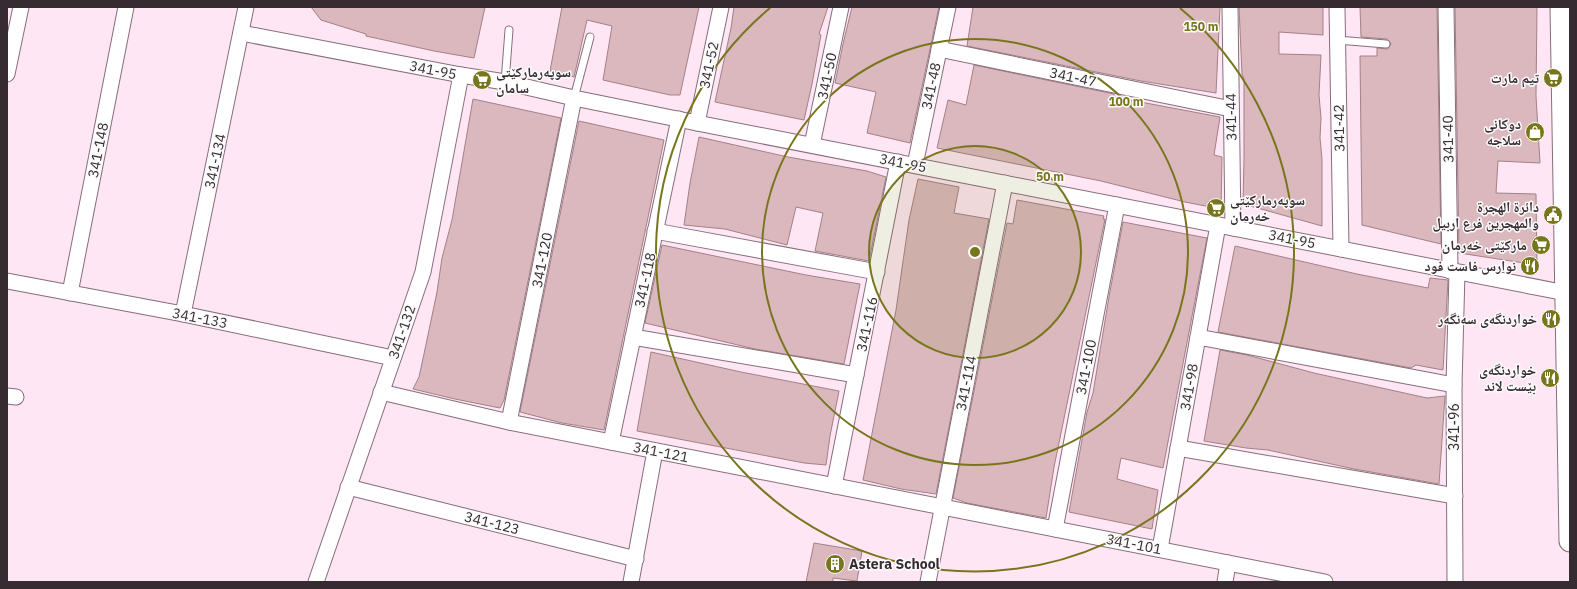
<svg xmlns="http://www.w3.org/2000/svg" width="1577" height="589" font-family="'IBM Plex Sans','Noto Naskh Arabic',sans-serif">
<style>
.building{fill:#dab8bd;stroke:#a28187}
.lines{fill:none;stroke-linecap:round;stroke-linejoin:round}
.lane-casing{stroke:#876d7d;stroke-width:9}
.street-casing{stroke:#876d7d;stroke-width:17}
.secondary-casing{stroke:#876d7d;stroke-width:23}
.lane{stroke:#fff;stroke-width:7}
.street{stroke:#fff;stroke-width:15}
.secondary{stroke:#fff;stroke-width:21}
.ring{fill:none;stroke:#78761c;stroke-width:2}
.labels{text-anchor:middle;stroke-width:3;stroke-linejoin:round;paint-order:stroke}
.street-label{font-size:14px;fill:#362b31;stroke:#fbfbfb}
.poi-label{font-size:14px;font-weight:bold;fill:#362b31;stroke:#fbfbfb;text-anchor:end}
.centre{fill:#78761c;stroke:#fbfbfb;stroke-width:2}
.ring-label{font-size:12px;text-anchor:middle;font-weight:bold;fill:#78761c;stroke:#fbfbfb;stroke-width:3;stroke-linejoin:round;paint-order:stroke}
</style>
<rect width="100%" height="100%" fill="#ffe6f4"/>
<!-- building -->
<g class="building">
<polygon points="311,7 485,7 474,58 434,51 366,36 366,34 321,20"/>
<polygon points="562,7 699,7 680,95 670,95 603,80 612,26 587,20 574,77 550,71"/>
<polygon points="734,7 828,7 819,34 821,35 812,84 804,120 715,102 731,28"/>
<polygon points="852,7 939,7 910,143 867,133 876,92 835,83 843,44"/>
<polygon points="973,7 1220,7 1216,93 1141,81 967,46"/>
<polygon points="1239,7 1323,7 1323,35 1279,32 1279,54 1321,55 1319,95 1321,118 1320,138 1322,159 1322,226 1243,204 1244,158 1244,79 1242,74"/>
<polygon points="1360,7 1437,7 1441,244 1362,225 1360,56 1377,56 1377,48 1388,49 1391,44 1390,42 1387,39 1361,37"/>
<polygon points="1455,7 1537,7 1536,96 1540,163 1498,161 1496,193 1536,194 1537,265 1459,253"/>
<polygon points="974,65 1114,94 1114,97 1220,117 1214,155 1222,157 1221,209 1185,202 1101,181 937,148 948,100 966,105"/>
<polygon points="473,99 561,118 504,400 500,408 455,399 413,389 419,377 424,354 437,292 442,258 452,220"/>
<polygon points="579,121 664,140 604,430 562,423 520,412"/>
<polygon points="699,137 788,157 867,171 886,177 869,261 815,251 823,213 796,207 787,245 725,229 684,225 690,183"/>
<polygon points="918,179 959,187 954,213 989,219 936,494 901,489 863,480 896,310 909,220"/>
<polygon points="1017,200 1104,216 1103,219 1105,219 1054,467 1046,518 967,503 953,498 1007,223 1013,224"/>
<polygon points="1123,222 1207,238 1163,468 1121,458 1117,479 1158,490 1152,529 1069,512 1087,412 1093,393 1109,297"/>
<polygon points="662,245 806,275 860,284 844,364 755,349 645,323"/>
<polygon points="1235,246 1357,274 1428,288 1430,278 1448,280 1443,370 1416,365 1411,368 1218,332"/>
<polygon points="1220,350 1247,355 1314,373 1427,398 1445,396 1439,484 1354,469 1268,450 1246,448 1204,441"/>
<polygon points="651,352 741,372 839,391 830,436 826,465 804,463 637,431"/>
<polygon points="814,543 862,551 857,581 833,578 833,582 806,582"/>
</g>
<g class="lines">
<defs>
<g id="lane">
<polyline points="1337,40 1386,44"/>
<polyline points="505,82 509,30"/>
<polyline points="574,98 590,37"/>
</g>
<g id="street">
<polyline points="1230,7 1233,228"/>
<polyline points="1337,7 1341,249"/>
<polyline points="1446,7 1450,271"/>
<polyline points="241,33 461,75 505,82 574,98 697,123 1566,293"/>
<polyline points="939,49 1231,109"/>
<polyline points="7,74 21,7"/>
<polyline points="697,123 721,7"/>
<polyline points="812,145 841,7"/>
<polyline points="915,165 948,7"/>
<polyline points="655,231 877,272"/>
<polyline points="7,281 183,314 393,358"/>
<polyline points="70,293 126,7"/>
<polyline points="183,314 246,7"/>
<polyline points="633,337 856,375"/>
<polyline points="1198,337 1454,385"/>
<polyline points="381,392 509,422 1325,582"/>
<polyline points="7,396 16,397"/>
<polyline points="509,422 574,98"/>
<polyline points="611,442 679,119"/>
<polyline points="1178,448 1455,496"/>
<polyline points="834,486 898,162"/>
<polyline points="348,487 636,559"/>
<polyline points="1055,529 1117,205"/>
<polyline points="1160,549 1218,225"/>
<polyline points="316,582 423,272 461,75"/>
<polyline points="631,582 655,451"/>
<polyline points="928,582 1005,183"/>
<polyline points="1225,582 1228,563"/>
<polyline points="1455,582 1454,385 1457,272"/>
</g>
<polyline id="secondary" points="1561,7 1570,541"/>
</defs>
<!-- lane casing -->
<use href="#lane" class="lane-casing"/>
<!-- street casing -->
<use href="#street" class="street-casing"/>
<!-- secondary casing -->
<use href="#secondary" class="secondary-casing"/>
<!-- lane -->
<use href="#lane" class="lane"/>
<!-- street -->
<use href="#street" class="street"/>
<!-- secondary -->
<use href="#secondary" class="secondary"/>
</g>
<!-- distance rings -->
<circle cx="975" cy="252" r="106" fill="#78761c" fill-opacity=".12"/>
<g class="ring">
<circle cx="975" cy="252" r="106"/>
<circle cx="975" cy="252" r="213"/>
<path d="M1180 8A319 319 0 1 1 770 8"/>
</g>
<!-- icons -->
<defs>
<symbol id="supermarket-disc" viewBox="-11 -11 22 22"><circle r="9.5" fill="#78761c" stroke="#fbfbfb"/><path d="M-6-5.5h2.5l.6 2H6L4.5 2H-2.5L-4.4-4H-6ZM-1.5 3.2a1.3 1.3 0 1 0 .1 0ZM3 3.2a1.3 1.3 0 1 0 .1 0Z" fill="#fff"/></symbol>
<symbol id="shop-disc" viewBox="-11 -11 22 22"><circle r="9.5" fill="#78761c" stroke="#fbfbfb"/><path d="M-5-2.5h2.3a2.7 3.5 0 0 1 5.4 0H5L5.5 6h-11ZM-1.5-2.5h3a1.5 2.3 0 0 0-3 0Z" fill="#fff"/></symbol>
<symbol id="civic-disc" viewBox="-11 -11 22 22"><circle r="9.5" fill="#78761c" stroke="#fbfbfb"/><path d="M-.6-6.5H3V-4.5H.6V-3L4-1V1h2V6H-6V1h2V-1L-.6-3ZM-1.2 2.5V6h2.4V2.5Z" fill="#fff"/></symbol>
<symbol id="restaurant-disc" viewBox="-11 -11 22 22"><circle r="9.5" fill="#78761c" stroke="#fbfbfb"/><path d="M-5-6h1v4h1v-4h1v4h1v-4h1v5L-1.5 .5V6h-2V.5L-5-1ZM5-6V6H3V1.5H1.5Q1.5-4 5-6Z" fill="#fff"/></symbol>
<symbol id="building-disc" viewBox="-11 -11 22 22"><circle r="9.5" fill="#78761c" stroke="#fbfbfb"/><path d="M-4-6H4V6H1V3H-1V6H-4ZM-2.5-4.3h1.7v1.8h-1.7ZM.8-4.3h1.7v1.8H.8ZM-2.5-1h1.7V.8h-1.7ZM.8-1h1.7V.8H.8Z" fill="#fff"/></symbol>
</defs>
<g fill-rule="evenodd">
<use href="#supermarket-disc" x="1542" y="67" width="22" height="22"/>
<use href="#supermarket-disc" x="471" y="69" width="22" height="22"/>
<use href="#shop-disc" x="1524" y="121" width="22" height="22"/>
<use href="#supermarket-disc" x="1205" y="197" width="22" height="22"/>
<use href="#civic-disc" x="1542" y="204" width="22" height="22"/>
<use href="#supermarket-disc" x="1530" y="234" width="22" height="22"/>
<use href="#restaurant-disc" x="1519" y="255" width="22" height="22"/>
<use href="#restaurant-disc" x="1540" y="308" width="22" height="22"/>
<use href="#restaurant-disc" x="1539" y="367" width="22" height="22"/>
<use href="#building-disc" x="824" y="553" width="22" height="22"/>
</g>
<g class="labels">
<!-- street labels -->
<g class="street-label">
<text transform="translate(709 65) rotate(-78)" y="5">341-52</text>
<text transform="translate(433 70) rotate(11)" y="5">341-95</text>
<text transform="translate(827 76) rotate(-78)" y="5">341-50</text>
<text transform="translate(1073 77) rotate(12)" y="5">341-47</text>
<text transform="translate(931 86) rotate(-78)" y="5">341-48</text>
<text transform="translate(1231 117) rotate(-91)" y="5">341-44</text>
<text transform="translate(1339 128) rotate(-91)" y="5">341-42</text>
<text transform="translate(1448 139) rotate(-91)" y="5">341-40</text>
<text transform="translate(98 150) rotate(-79)" y="5">341-148</text>
<text transform="translate(215 161) rotate(-78)" y="5">341-134</text>
<text transform="translate(903 163) rotate(11)" y="5">341-95</text>
<text transform="translate(1292 239) rotate(11)" y="5">341-95</text>
<text transform="translate(542 260) rotate(-79)" y="5">341-120</text>
<text transform="translate(645 280) rotate(-78)" y="5">341-118</text>
<text transform="translate(200 318) rotate(11)" y="5">341-133</text>
<text transform="translate(867 324) rotate(-78)" y="5">341-116</text>
<text transform="translate(402 332) rotate(-71)" y="5">341-132</text>
<text transform="translate(1086 367) rotate(-79)" y="5">341-100</text>
<text transform="translate(966 383) rotate(-79)" y="5">341-114</text>
<text transform="translate(1189 387) rotate(-80)" y="5">341-98</text>
<text transform="translate(1454 427) rotate(-90)" y="5">341-96</text>
<text transform="translate(661 452) rotate(11)" y="5">341-121</text>
<text transform="translate(492 523) rotate(14)" y="5">341-123</text>
<text transform="translate(1134 544) rotate(11)" y="5">341-101</text>
</g>
<!-- poi labels -->
<g class="poi-label">
<text x="496" y="77" text-anchor="start">سوپەرمارکێتی<tspan x="496" dy="16">سامان</tspan></text>
<text x="1539" y="83">تیم مارت</text>
<text x="1521" y="129">دوكانى<tspan x="1521" dy="16">سلاجه</tspan></text>
<text x="1230" y="205" text-anchor="start">سوپەرمارکێتی<tspan x="1230" dy="16">خەرمان</tspan></text>
<text x="1539" y="212">دائرة الهجرة<tspan x="1539" dy="16">والمهجرين فرع اربيل</tspan></text>
<text x="1527" y="250">مارکێتی خەرمان</text>
<text x="1516" y="271">نوارس فاست فود</text>
<text x="1537" y="324">خواردنگەی سەنگەر</text>
<text x="1536" y="375">خواردنگەی<tspan x="1536" dy="16">بێست لاند</tspan></text>
<text x="849" y="569" text-anchor="start">Astera School</text>
</g>
</g>
<circle cx="975" cy="252" r="6" class="centre"/>
<g class="ring-label">
<text x="1201" y="31">150 m</text>
<text x="1126" y="106">100 m</text>
<text x="1050" y="181">50 m</text>
</g>
<!-- border -->
<rect width="1577" height="589" fill="none" stroke="#362b31" stroke-width="16"/>
</svg>
